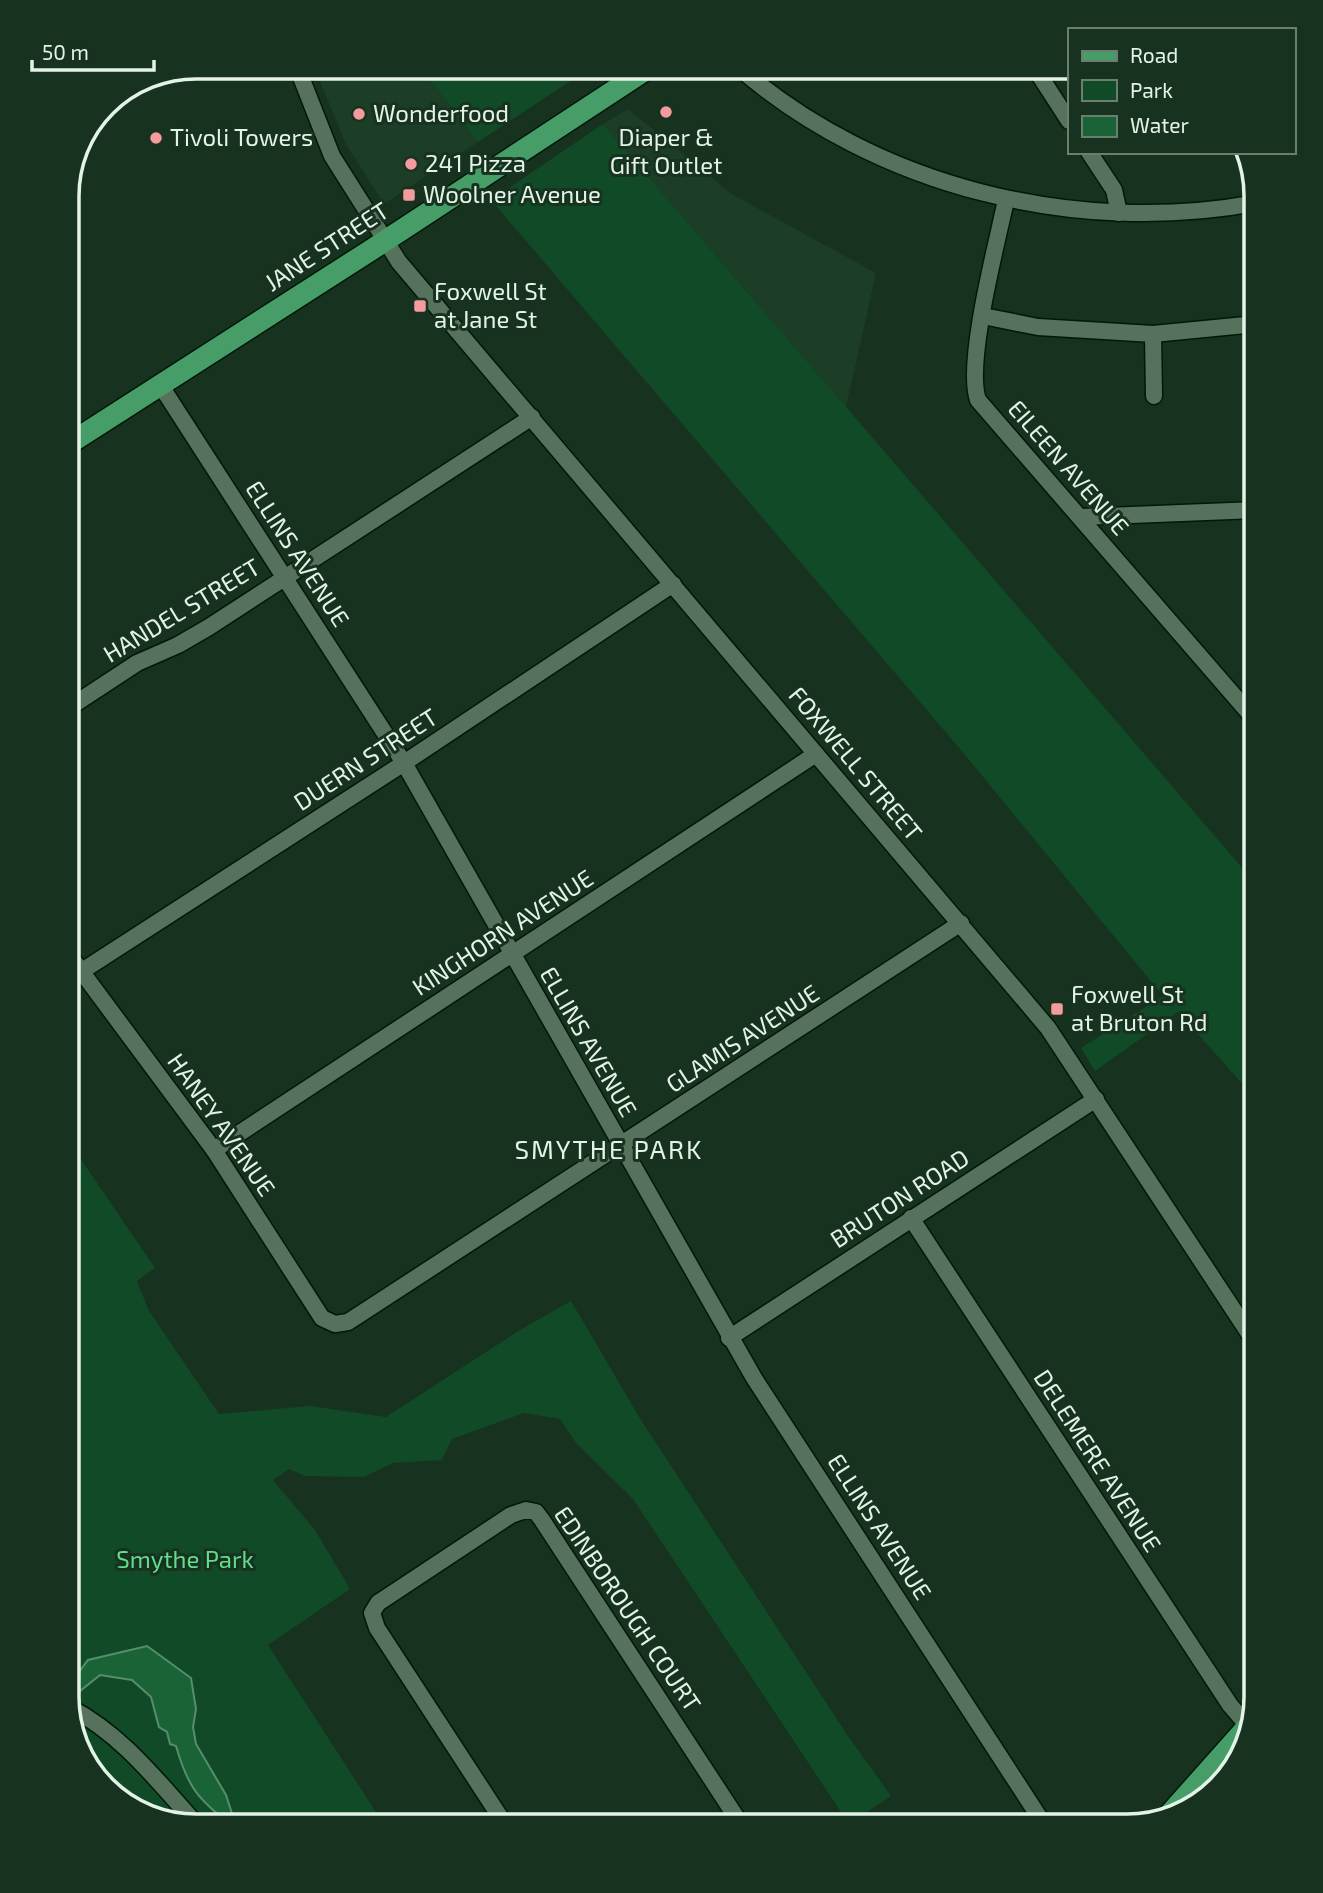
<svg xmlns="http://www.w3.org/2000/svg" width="1323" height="1893" font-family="'Exo 2',sans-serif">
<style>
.built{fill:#1c3e27}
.green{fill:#104a27}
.water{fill:#196337;stroke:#568e6c;stroke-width:2}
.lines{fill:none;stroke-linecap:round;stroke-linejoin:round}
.minor-casing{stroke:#011909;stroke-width:19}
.major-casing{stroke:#011909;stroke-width:24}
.minor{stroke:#56725d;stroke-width:16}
.major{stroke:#479d67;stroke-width:21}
.poi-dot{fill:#f49b9f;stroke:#183220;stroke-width:2.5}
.labels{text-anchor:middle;stroke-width:6;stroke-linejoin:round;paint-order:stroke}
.poi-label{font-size:24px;fill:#e4f3e7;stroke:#183220;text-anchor:start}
.street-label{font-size:24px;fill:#e4f3e7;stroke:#183220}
.park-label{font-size:24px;fill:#63dc8d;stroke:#183220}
.neighbourhood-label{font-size:26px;letter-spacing:2px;fill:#e4f3e7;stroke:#183220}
.rim{fill:none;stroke:#e4f3e7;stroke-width:3.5}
</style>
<rect width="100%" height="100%" fill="#183220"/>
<!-- built -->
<g class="built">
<polygon points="314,67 420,67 478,142 384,204 346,144"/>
<polygon points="628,109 733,195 876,273 846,407 603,124"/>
</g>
<!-- green -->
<g class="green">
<polygon points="420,67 585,67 587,70 478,142"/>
<polygon points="603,124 1256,884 1256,1099 1178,1012 1095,1071 1081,1048 1163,996 961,750 491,200"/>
<polygon points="67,1139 155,1268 137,1281 149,1311 219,1414 310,1406 386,1417 520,1330 571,1301 641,1420 848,1736 891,1796 849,1824 633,1499 576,1443 560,1419 524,1413 452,1439 442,1460 393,1463 364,1477 305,1476 289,1469 273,1480 315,1530 350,1589 268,1645 385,1826 187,1826 124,1805 84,1762 67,1698"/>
</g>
<!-- water -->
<path class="water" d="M 147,1646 L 191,1678 L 196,1709 L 193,1727 L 196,1744 L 226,1795 L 236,1826 L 232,1826 C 198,1799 188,1788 176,1746 L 170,1744 L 167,1732 L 159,1727 L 151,1697 L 132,1680 L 100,1675 L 80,1691 L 67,1694 L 67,1669 L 76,1676 L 88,1660 Z"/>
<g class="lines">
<defs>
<g id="minor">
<polyline points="297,67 332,156 399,262 1048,1028 1256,1344"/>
<path d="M 738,67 C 877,187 1076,236 1256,203"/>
<polyline points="1034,67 1069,121"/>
<polyline points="1089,152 1114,190 1119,213"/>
<path d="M 1006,200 C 997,243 965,363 978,400 L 1256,721"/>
<polyline points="983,316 1038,327 1153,334 1256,324"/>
<polyline points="1153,334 1154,396"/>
<polyline points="161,386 404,763 754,1378 1045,1826"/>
<polyline points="1081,517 1256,510"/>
<polyline points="67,709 137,663 178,645 209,627 532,417"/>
<polyline points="67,952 214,1150 322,1318 335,1324 348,1322 961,923"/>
<polyline points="82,971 404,763 673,584"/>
<polyline points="214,1150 816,754"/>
<polyline points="911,1218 1230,1705 1248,1726"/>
<polyline points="729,1338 1096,1099"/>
<path d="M 69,1707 C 123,1735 158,1782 198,1826"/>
<polyline points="506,1826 377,1628 372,1613 378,1603 511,1515 526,1510 536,1512 542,1520 742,1826"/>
</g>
<g id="major">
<polyline points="67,445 368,252 650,67"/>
<polyline points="1168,1816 1249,1725"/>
</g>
</defs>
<!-- minor casing -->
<use href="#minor" class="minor-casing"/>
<!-- major casing -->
<use href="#major" class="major-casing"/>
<!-- minor -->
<use href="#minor" class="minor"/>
<!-- major -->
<use href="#major" class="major"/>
</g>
<!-- markers -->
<g class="poi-dot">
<circle cx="666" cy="112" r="7"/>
<circle cx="359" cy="114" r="7"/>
<circle cx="156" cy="138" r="7"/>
<circle cx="411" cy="164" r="7"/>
<rect x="402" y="188" width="14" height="14" rx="3.5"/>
<rect x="413" y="299" width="14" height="14" rx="3.5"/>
<rect x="1050" y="1002" width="14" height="14" rx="3.5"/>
</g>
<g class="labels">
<!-- poi labels -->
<g class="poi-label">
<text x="373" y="122">Wonderfood</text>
<text x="170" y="146">Tivoli Towers</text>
<text x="666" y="146" text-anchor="middle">Diaper &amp;<tspan x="666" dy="28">Gift Outlet</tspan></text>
<text x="425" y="172">241 Pizza</text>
<text x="423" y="203">Woolner Avenue</text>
<text x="434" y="300">Foxwell St<tspan x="434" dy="28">at Jane St</tspan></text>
<text x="1071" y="1003">Foxwell St<tspan x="1071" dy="28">at Bruton Rd</tspan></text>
</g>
<!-- street labels -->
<g class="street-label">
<text transform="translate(327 247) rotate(-33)" y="8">JANE STREET</text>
<text transform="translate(1068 468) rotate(49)" y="8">EILEEN AVENUE</text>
<text transform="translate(297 554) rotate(57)" y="8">ELLINS AVENUE</text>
<text transform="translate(182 611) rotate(-31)" y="8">HANDEL STREET</text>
<text transform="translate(366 760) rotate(-33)" y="8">DUERN STREET</text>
<text transform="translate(855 764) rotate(50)" y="8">FOXWELL STREET</text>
<text transform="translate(503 933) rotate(-33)" y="8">KINGHORN AVENUE</text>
<text transform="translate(743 1039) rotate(-33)" y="8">GLAMIS AVENUE</text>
<text transform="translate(588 1042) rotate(60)" y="8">ELLINS AVENUE</text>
<text transform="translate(221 1125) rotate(55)" y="8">HANEY AVENUE</text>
<text transform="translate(900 1199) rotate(-33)" y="8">BRUTON ROAD</text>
<text transform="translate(1097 1461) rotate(57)" y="8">DELEMERE AVENUE</text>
<text transform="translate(879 1527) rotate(57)" y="8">ELLINS AVENUE</text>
<text transform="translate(627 1609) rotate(56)" y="8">EDINBOROUGH COURT</text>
</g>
<!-- park labels -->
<g class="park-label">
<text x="185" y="1568">Smythe Park</text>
</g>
<!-- neighbourhood labels -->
<g class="neighbourhood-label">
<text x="609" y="1159">SMYTHE PARK</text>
</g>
</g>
<!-- crop -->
<path d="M0 0H1323V1893H0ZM196 79H1127A117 117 0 0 1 1244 196V1697A117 117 0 0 1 1127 1814H196A117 117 0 0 1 79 1697V196A117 117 0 0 1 196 79Z" fill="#183220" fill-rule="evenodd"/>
<path class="rim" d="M196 79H1127A117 117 0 0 1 1244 196V1697A117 117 0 0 1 1127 1814H196A117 117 0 0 1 79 1697V196A117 117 0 0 1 196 79Z"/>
<!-- legend -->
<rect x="1068" y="28" width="228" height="126" fill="#183220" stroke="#6a7f70" stroke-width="2"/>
<rect x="1082" y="51" width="35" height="10" fill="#479d67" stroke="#6a7f70" stroke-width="2"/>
<text x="1130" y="63" font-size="21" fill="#e4f3e7">Road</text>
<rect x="1082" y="80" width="35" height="21" fill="#104a27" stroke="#6a7f70" stroke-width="2"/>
<text x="1130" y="98" font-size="21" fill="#e4f3e7">Park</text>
<rect x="1082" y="116" width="35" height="21" fill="#196337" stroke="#6a7f70" stroke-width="2"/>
<text x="1130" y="133" font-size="21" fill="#e4f3e7">Water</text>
<!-- scale -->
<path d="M32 60v10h122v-10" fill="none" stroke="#e4f3e7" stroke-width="3.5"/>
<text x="42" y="60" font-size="21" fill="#e4f3e7" stroke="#183220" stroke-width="5" paint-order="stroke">50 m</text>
</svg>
